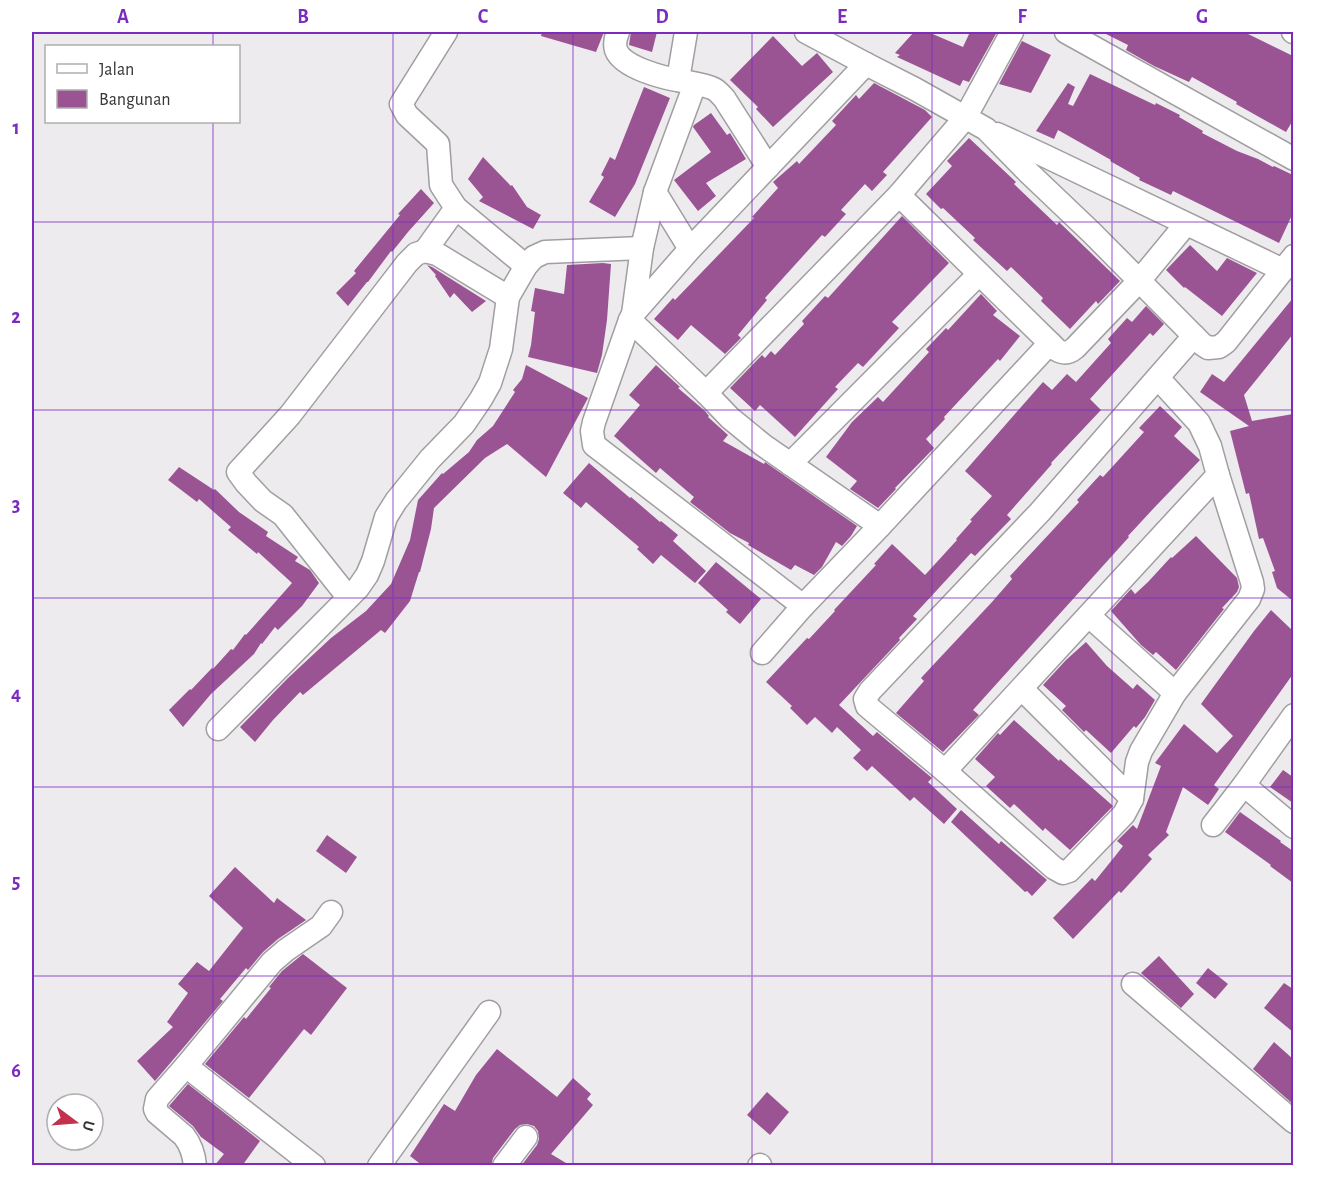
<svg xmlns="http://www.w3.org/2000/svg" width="1325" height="1197" font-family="'Alegreya Sans',sans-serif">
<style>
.building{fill:#9a5494}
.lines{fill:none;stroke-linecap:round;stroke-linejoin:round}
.minor-casing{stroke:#a19ea1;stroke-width:25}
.minor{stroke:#fff;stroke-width:22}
.grid{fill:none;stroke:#7b2cbf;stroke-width:1.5;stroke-opacity:0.55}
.neatline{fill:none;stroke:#7b2cbf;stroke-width:2}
.grid-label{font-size:20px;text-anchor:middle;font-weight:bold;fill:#7b2cbf}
</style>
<rect width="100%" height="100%" fill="#eeebee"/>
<!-- building -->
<g class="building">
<polygon points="542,32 604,32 596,52 541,36"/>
<polygon points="631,32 657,32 652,52 629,45"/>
<polygon points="914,32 928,32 963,47 970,32 997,32 969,82 963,80 960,86 897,57 900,55 895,53"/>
<polygon points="1102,32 1244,32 1293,56 1293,120 1286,132 1236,104 1237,102 1192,77 1189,82 1154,66 1126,50 1128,45"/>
<polygon points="773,36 802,66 817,53 833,72 773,127 756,109 758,107 730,80"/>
<polygon points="1022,41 1051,55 1031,93 999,84"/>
<polygon points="1090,74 1155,105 1156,103 1180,115 1179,117 1203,131 1202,133 1237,151 1258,159 1273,167 1274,166 1293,175 1293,213 1279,243 1173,191 1171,195 1139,180 1140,178 1110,161 1111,160 1058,130 1054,139 1036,131 1068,83 1075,87 1068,104 1073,106"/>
<polygon points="874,83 925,110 932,117 883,172 887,175 872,191 865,184 841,210 846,214 825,237 822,235 765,298 767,300 738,335 741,338 725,354 691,325 678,340 654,319 673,298 675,300 754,218 752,217 778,188 773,182 797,161 799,164 836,125 832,121 856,95 859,99"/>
<polygon points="644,87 670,98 635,184 615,217 589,202 604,177 601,175 610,157 615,160"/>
<polygon points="711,113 727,135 730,133 746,159 706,183 716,196 698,211 674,180 711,152 693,127 694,125"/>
<polygon points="969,138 1016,182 1014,184 1057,225 1059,222 1120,281 1098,304 1096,301 1070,329 1041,301 1043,298 1011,267 1007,271 973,240 975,238 943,208 941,209 926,194 952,166 947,161"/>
<polygon points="483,157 511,186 512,185 527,207 541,215 533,229 479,201 483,197 468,179"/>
<polygon points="421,189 434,203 408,232 392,252 391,251 368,282 367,282 348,306 336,293 356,273 354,271 400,215 398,214"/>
<polygon points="902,216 949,263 892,322 899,328 863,367 858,363 835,387 838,389 795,437 760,405 755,411 730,388 762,355 765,358 771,351 775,355 804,324 802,321 825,296 828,298"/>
<polygon points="1190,245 1217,271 1227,258 1257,273 1222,316 1185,287 1184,288 1166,270"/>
<polygon points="603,263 611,264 607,320 602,355 597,373 528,357 531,345 535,312 531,311 535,288 564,294 567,265"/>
<polygon points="427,265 432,267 486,301 472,312 454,293 450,298 435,276 436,275"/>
<polygon points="981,294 997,311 993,315 1020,336 1000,361 998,359 944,417 945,419 926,439 934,448 895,488 896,489 878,508 850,489 857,481 826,457 852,422 878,397 883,402 929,352 926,349 946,328 948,330"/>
<polygon points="1293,298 1293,334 1244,395 1252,421 1293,414 1293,601 1277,588 1272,572 1275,571 1263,538 1259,539 1249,493 1246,494 1230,431 1249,426 1200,392 1212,374 1224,382"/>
<polygon points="1146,306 1164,324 1153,336 1150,333 1090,399 1101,410 1051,463 1052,464 1007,515 1011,519 975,556 971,553 949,577 913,616 917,619 899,638 900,640 839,705 873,736 877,732 878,733 932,778 928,782 957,809 944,824 914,797 910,801 872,766 867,771 853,758 861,750 837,727 832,733 815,717 807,725 790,708 792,706 766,682 807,638 809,639 835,611 834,610 876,565 874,564 892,544 925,575 957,540 956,539 972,521 970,520 992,496 965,471 1043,382 1052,390 1067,374 1076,382 1111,343 1108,339 1127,318 1132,322"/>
<polygon points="526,365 588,398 546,477 507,444 485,458 434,508 431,529 420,572 419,572 410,601 385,633 381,630 303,695 300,692 273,720 255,742 240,727 288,678 331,638 366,611 391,584 410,540 418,500 442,473 443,474 469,452 477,440 493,426 515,392 513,390 522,379"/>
<polygon points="656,365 680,387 678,388 705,411 709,416 708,417 728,435 723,441 764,464 765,462 857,526 851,536 842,546 836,542 822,567 814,575 795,565 791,570 748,545 749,543 730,533 690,502 694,497 660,468 656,473 614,436 640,405 629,395"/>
<polygon points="1160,406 1182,427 1174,436 1200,460 1153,509 1128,536 1129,537 973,710 979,715 943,752 896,713 924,681 921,678 992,602 1012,579 1010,576 1079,502 1077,500 1100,475 1103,477 1144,432 1139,428"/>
<polygon points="589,463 630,498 631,497 660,522 661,521 678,535 673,541 706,571 695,583 661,555 653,564 637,549 639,547 586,502 581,508 563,493"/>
<polygon points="179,467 214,490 215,489 239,512 268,532 266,536 298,557 295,561 310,570 319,583 302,606 278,630 275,627 262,644 261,643 254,654 211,694 183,727 169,710 190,689 191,690 212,668 213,669 231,649 233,650 245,634 246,635 292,583 258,552 257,554 228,530 231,527 199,499 197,502 168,480"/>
<polygon points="1196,536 1237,578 1239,587 1237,592 1222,608 1224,609 1176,670 1156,652 1153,655 1141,645 1111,611 1131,589 1135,594 1148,582 1171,557 1172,558"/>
<polygon points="716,562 761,599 740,624 726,612 728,610 698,583"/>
<polygon points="1271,610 1293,631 1293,674 1214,785 1219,789 1208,805 1183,787 1166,832 1169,835 1148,855 1152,859 1121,893 1119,891 1073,939 1053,918 1092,878 1095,881 1116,855 1123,846 1117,841 1133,825 1137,829 1161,766 1155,763 1184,724 1217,753 1233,736 1201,704 1254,631"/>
<polygon points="1086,642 1107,666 1133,689 1137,684 1155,700 1145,717 1136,728 1134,726 1111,753 1086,730 1084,732 1062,710 1066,706 1043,685 1066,660"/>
<polygon points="1014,720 1059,761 1060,759 1113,806 1070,850 1045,828 1043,831 1014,804 1010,808 986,786 995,777 975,759 998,733 1000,735"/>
<polygon points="1283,770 1293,777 1293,803 1270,787"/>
<polygon points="961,810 999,844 1001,841 1047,880 1032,896 1027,891 1025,892 951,822"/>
<polygon points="1240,812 1281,841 1280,842 1293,851 1293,883 1270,866 1271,865 1225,832"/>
<polygon points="327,835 357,857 346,873 316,851"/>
<polygon points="235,867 274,903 277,898 306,920 278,939 263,952 248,970 246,968 220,999 223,1001 155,1081 137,1061 173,1027 167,1022 188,993 178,984 197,962 209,971 243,928 209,896"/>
<polygon points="303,954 347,988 311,1035 304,1029 249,1098 205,1064 244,1017 246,1019 271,988 269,987 282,971"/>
<polygon points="1159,956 1194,994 1181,1008 1141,973"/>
<polygon points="1208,968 1228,984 1215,999 1196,983"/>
<polygon points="1284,983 1293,989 1293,1032 1264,1008"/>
<polygon points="1274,1042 1293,1059 1293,1104 1253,1069"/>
<polygon points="497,1049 557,1097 573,1078 591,1094 587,1099 593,1105 551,1154 571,1166 521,1166 537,1145 539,1139 538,1131 534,1126 527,1124 520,1125 515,1129 493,1158 491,1166 423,1166 410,1156 444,1104 455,1111 476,1075"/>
<polygon points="188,1084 260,1141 242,1166 214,1166 224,1154 201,1137 193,1126 169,1106"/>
<polygon points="767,1092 789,1112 770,1135 747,1115"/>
</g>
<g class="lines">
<defs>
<g id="minor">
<polyline points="446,32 401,104 407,115 438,144 441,185 456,208 526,266"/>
<path d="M 618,32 C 616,37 614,44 616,50 C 623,68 664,78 682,81 C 692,83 704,84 714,89 C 718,91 721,95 724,98 L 768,167"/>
<polyline points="806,32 866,64 915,89 986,129 1029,173 1092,233 1202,344 1208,348 1219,347 1226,342 1294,256"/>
<polyline points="1066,32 1294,159"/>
<polyline points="1293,32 1294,32"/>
<polyline points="678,80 686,32"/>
<polyline points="997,134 1043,155 1283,270"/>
<polyline points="655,192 690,249"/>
<path d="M 899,195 L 1057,350 C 1064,354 1069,353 1075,348 L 1139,281 L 1186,224"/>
<polyline points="425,251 456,208"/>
<polyline points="633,314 642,248 655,192 695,84"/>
<polyline points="630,320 706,393 730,418 763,445 880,526"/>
<polyline points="1194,336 1040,512 870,691 865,699 867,706 945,771 1218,475"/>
<polyline points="706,393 899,195 965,118 1012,32"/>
<polyline points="790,464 979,274"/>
<polyline points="348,597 283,515 263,501 246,483 238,472 290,415 407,263 416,254 425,251 437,254 508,297"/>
<polyline points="803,606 594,445 592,431 594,422 630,320 633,314 690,249 866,64"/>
<polyline points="1089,616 1175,693"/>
<polyline points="762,653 803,606 880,526 1050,343"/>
<polyline points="1022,689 1132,799"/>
<polyline points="1294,715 1244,785 1294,827"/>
<polyline points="218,729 358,588 367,575 373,561 386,517 396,501 430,459 464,424 481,399 490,383 501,349 508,297 526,266 534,257 545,252 642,248"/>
<polyline points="945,771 1054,868 1063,873 1069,871 1124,814 1132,799 1137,762 1141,751 1175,693 1249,599 1253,589 1252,582 1218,475 1210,446 1199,423 1158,378"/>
<polyline points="1213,825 1244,785"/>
<polyline points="1133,984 1294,1122"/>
<polyline points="186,1066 314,1166"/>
<path d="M 195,1166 C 194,1154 191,1145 184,1136 L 157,1113 L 155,1109 L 157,1099 L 186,1066 L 272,962 L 286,950 L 321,926 L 331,912"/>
<polyline points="379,1166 489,1012"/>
<polyline points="504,1166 526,1137"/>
<polyline points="759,1166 760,1165"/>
</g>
</defs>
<!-- minor casing -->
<use href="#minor" class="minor-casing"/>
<!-- minor -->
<use href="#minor" class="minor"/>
</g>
<!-- grid -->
<path class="grid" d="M 213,32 L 213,46M 393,32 L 393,1166M 573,32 L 573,1166M 752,32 L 752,1166M 932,32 L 932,1166M 1112,32 L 1112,1166M 213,122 L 213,1166M 32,222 L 1294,222M 32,410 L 1294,410M 32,598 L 1294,598M 32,787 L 1294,787M 32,976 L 1294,976"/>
<!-- border -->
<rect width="1325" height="1197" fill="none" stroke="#ffffff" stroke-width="66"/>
<!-- legend -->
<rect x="45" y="45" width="195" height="78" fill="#ffffff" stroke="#afafaf" stroke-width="1.5"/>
<rect x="57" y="64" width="30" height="9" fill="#ffffff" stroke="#afafaf" stroke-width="1.5"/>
<text x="99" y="75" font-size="18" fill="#373637">Jalan</text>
<rect x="57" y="90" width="30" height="18" fill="#9a5494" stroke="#afafaf" stroke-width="1.5"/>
<text x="99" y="105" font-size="18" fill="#373637">Bangunan</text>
<!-- north arrow -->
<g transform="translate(75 1122) rotate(106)"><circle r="28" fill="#ffffff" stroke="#afafaf" stroke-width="1.5"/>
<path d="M0-4.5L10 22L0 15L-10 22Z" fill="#c2324c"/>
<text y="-9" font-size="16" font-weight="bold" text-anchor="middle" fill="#373637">U</text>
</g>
<rect x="33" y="33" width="1259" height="1131" class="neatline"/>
<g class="grid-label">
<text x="123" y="23">A</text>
<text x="303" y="23">B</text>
<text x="483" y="23">C</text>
<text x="662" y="23">D</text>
<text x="842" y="23">E</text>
<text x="1022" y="23">F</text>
<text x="1202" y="23">G</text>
<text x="16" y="134">1</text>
<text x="16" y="323">2</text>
<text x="16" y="511">3</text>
<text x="16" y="700">4</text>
<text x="16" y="888">5</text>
<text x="16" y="1077">6</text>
</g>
</svg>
